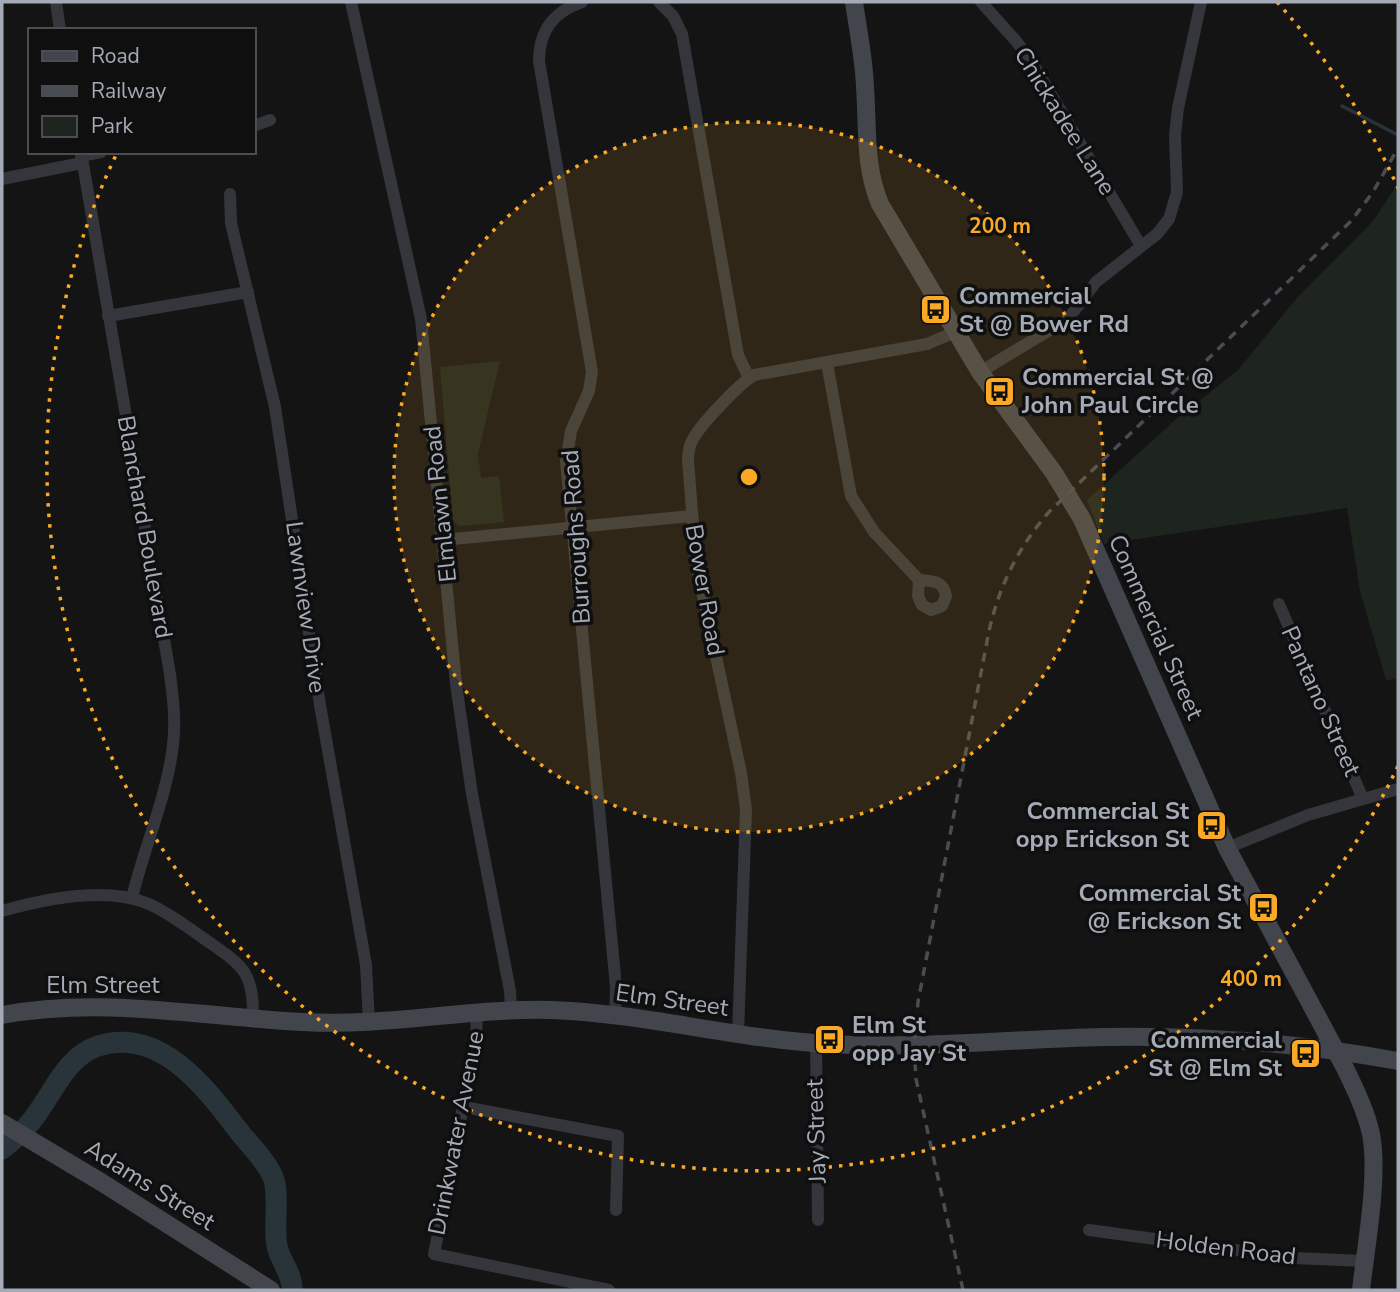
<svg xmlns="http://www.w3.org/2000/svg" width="1400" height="1292" font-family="'Nunito Sans',sans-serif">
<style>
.green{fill:#1d251e}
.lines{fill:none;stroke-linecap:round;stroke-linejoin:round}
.stream{stroke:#29333a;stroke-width:3.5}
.river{stroke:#29333a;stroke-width:21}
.street{stroke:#34363b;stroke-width:12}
.secondary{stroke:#42454b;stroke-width:18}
.rail{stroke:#494c52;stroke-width:3.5;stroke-dasharray:9 7;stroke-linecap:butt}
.ring{fill:none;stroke:#faa927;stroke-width:3.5;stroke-dasharray:3.5 7}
.labels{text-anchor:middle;stroke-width:7;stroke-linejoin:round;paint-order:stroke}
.street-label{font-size:24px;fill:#a5abb6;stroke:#0f0f10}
.poi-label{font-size:24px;font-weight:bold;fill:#a5abb6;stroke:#0f0f10;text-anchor:start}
.centre{fill:#faa927;stroke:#0f0f10;stroke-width:3.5}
.ring-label{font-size:21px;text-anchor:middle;font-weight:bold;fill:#faa927;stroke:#0f0f10;stroke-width:7;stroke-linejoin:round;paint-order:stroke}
</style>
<rect width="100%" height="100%" fill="#141415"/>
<!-- green -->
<g class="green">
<polygon points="1398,183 1398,679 1386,680 1360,591 1347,508 1104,544 1087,500 1174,421 1238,370 1296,299 1374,220"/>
<polygon points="500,361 478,454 481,478 499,476 504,522 459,526 453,521 440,367"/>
</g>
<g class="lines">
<!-- stream -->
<polyline class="stream" points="1342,106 1396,134"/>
<!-- river -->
<path class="river" d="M 2,1149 C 11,1142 21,1134 29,1124 C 51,1099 64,1057 98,1046 C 162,1026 208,1091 241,1134 C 252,1147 266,1161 273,1177 C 280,1195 273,1226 277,1246 C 280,1261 293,1274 292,1290"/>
<!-- street -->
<g class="street">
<polyline points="56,2 60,30"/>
<polyline points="351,2 421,319 456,684 472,794 510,991 511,1010"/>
<path d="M 582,2 C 553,12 539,31 539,61 L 592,372 L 589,391 L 571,431 L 566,462 L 616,987 L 615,1017"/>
<polyline points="659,2 673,16 682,34 738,355 749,378"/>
<polyline points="981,2 1016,41 1033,64 1141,246"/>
<polyline points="254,126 270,120"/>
<path d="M 81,152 L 170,674 C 173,698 176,721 173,745 C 167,797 144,847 132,898"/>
<polyline points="81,156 101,152"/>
<polyline points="2,179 82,163"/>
<polyline points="230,194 231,223 275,407 320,705 366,965 369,1021"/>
<polyline points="108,316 248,292"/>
<polyline points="827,363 851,496 874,532 919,580"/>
<polyline points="980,372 1068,319 1096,282 1157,234 1169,219 1177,192 1175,135 1178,108 1201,2"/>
<polyline points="443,540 691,516"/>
<path d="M 919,580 C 932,581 943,580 946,596 L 942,606 L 931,610 L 922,605 L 918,596 Z"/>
<polyline points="1279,604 1363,799"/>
<polyline points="1227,848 1308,815 1398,789"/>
<path d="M 2,911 C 44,899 107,886 149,904 C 169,913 186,926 203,938 C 241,965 254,969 253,1018"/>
<polyline points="477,1012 476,1040 434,1254 609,1290"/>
<path d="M 738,1034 L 746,809 L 741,773 L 696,563 L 688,460 C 688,453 689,446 693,439 C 701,424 739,384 754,375 L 927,344 L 955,332"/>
<polyline points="816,1043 818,1220"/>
<polyline points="464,1107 618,1136 616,1210"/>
<polyline points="1089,1230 1294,1258 1364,1261"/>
</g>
<!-- secondary -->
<g class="secondary">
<path d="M 854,2 C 858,30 864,59 865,87 C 868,128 864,166 880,204 L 980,372 L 1054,473 L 1082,519 L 1227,848 L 1345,1068 C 1355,1089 1366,1111 1371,1134 C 1379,1176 1366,1246 1361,1290"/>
<path d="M 2,1015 C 103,996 202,1017 303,1022 C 386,1027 467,1008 550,1010 C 643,1013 736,1039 829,1044 C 921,1049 1012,1039 1104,1037 C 1205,1035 1299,1043 1398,1061"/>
<polyline points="2,1123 101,1182 271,1290"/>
</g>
<!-- rail -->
<path class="rail" d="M 963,1290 L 916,1079 L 914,1045 L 918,1002 L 989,631 C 999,586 1019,546 1049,512 L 1351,221 L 1373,192 L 1398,148"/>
</g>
<!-- distance rings -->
<circle cx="749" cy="477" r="355" fill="#faa927" fill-opacity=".12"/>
<g class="ring">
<circle cx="749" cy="477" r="355"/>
<path d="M1398 766A710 710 0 1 1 116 155M1277 2A710 710 0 0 1 1398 188"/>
</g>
<!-- icons -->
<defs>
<symbol id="bus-square" viewBox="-11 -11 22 22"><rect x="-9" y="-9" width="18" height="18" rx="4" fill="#faa927" stroke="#0f0f10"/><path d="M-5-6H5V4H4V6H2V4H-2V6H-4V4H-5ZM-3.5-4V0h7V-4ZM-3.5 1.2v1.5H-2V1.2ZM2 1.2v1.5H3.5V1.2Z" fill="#111"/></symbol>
</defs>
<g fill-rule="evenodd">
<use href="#bus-square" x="918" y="292" width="35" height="35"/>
<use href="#bus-square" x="982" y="374" width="35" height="35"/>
<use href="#bus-square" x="1194" y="808" width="35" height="35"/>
<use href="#bus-square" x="1246" y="890" width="35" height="35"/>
<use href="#bus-square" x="812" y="1022" width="35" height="35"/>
<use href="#bus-square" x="1288" y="1036" width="35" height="35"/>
</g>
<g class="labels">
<!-- street labels -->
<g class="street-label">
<text transform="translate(1065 121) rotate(58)" y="8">Chickadee Lane</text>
<text transform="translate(440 504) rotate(-96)" y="8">Elmlawn Road</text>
<text transform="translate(145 527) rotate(80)" y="8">Blanchard Boulevard</text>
<text transform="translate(576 537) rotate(-94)" y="8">Burroughs Road</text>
<text transform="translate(705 590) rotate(80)" y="8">Bower Road</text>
<text transform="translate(306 607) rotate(82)" y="8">Lawnview Drive</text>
<text transform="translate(1156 627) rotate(66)" y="8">Commercial Street</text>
<text transform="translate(1321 701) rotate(66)" y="8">Pantano Street</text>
<text x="103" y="993">Elm Street</text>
<text transform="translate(672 1000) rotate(8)" y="8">Elm Street</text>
<text transform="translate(816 1131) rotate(-92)" y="8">Jay Street</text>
<text transform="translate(456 1133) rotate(-79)" y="8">Drinkwater Avenue</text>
<text transform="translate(150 1185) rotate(32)" y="8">Adams Street</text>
<text transform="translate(1226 1248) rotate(7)" y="8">Holden Road</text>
</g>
<!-- poi labels -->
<g class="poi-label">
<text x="959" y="304">Commercial<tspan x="959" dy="28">St @ Bower Rd</tspan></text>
<text x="1022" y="385">Commercial St @<tspan x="1022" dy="28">John Paul Circle</tspan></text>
<text x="1189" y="819" text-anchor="end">Commercial St<tspan x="1189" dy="28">opp Erickson St</tspan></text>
<text x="1241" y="901" text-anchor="end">Commercial St<tspan x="1241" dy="28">@ Erickson St</tspan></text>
<text x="852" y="1033">Elm St<tspan x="852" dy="28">opp Jay St</tspan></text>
<text x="1282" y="1048" text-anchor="end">Commercial<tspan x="1282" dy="28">St @ Elm St</tspan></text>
</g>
</g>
<circle cx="749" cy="477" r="10" class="centre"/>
<g class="ring-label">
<text x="1000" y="233">200 m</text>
<text x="1251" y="986">400 m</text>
</g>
<!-- border -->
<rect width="1400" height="1292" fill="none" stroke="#a5abb6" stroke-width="7"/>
<!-- legend -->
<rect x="28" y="28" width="228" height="126" fill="#0f0f10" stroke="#4b4d52" stroke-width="2"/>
<rect x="42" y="51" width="35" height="10" fill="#42454b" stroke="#4b4d52" stroke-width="2"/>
<text x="91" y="63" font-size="21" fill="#a5abb6">Road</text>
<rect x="42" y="86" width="35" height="10" fill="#494c52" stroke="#4b4d52" stroke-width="2"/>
<text x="91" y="98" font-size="21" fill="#a5abb6">Railway</text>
<rect x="42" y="116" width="35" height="21" fill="#1d251e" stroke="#4b4d52" stroke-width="2"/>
<text x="91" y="133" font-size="21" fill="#a5abb6">Park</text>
</svg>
